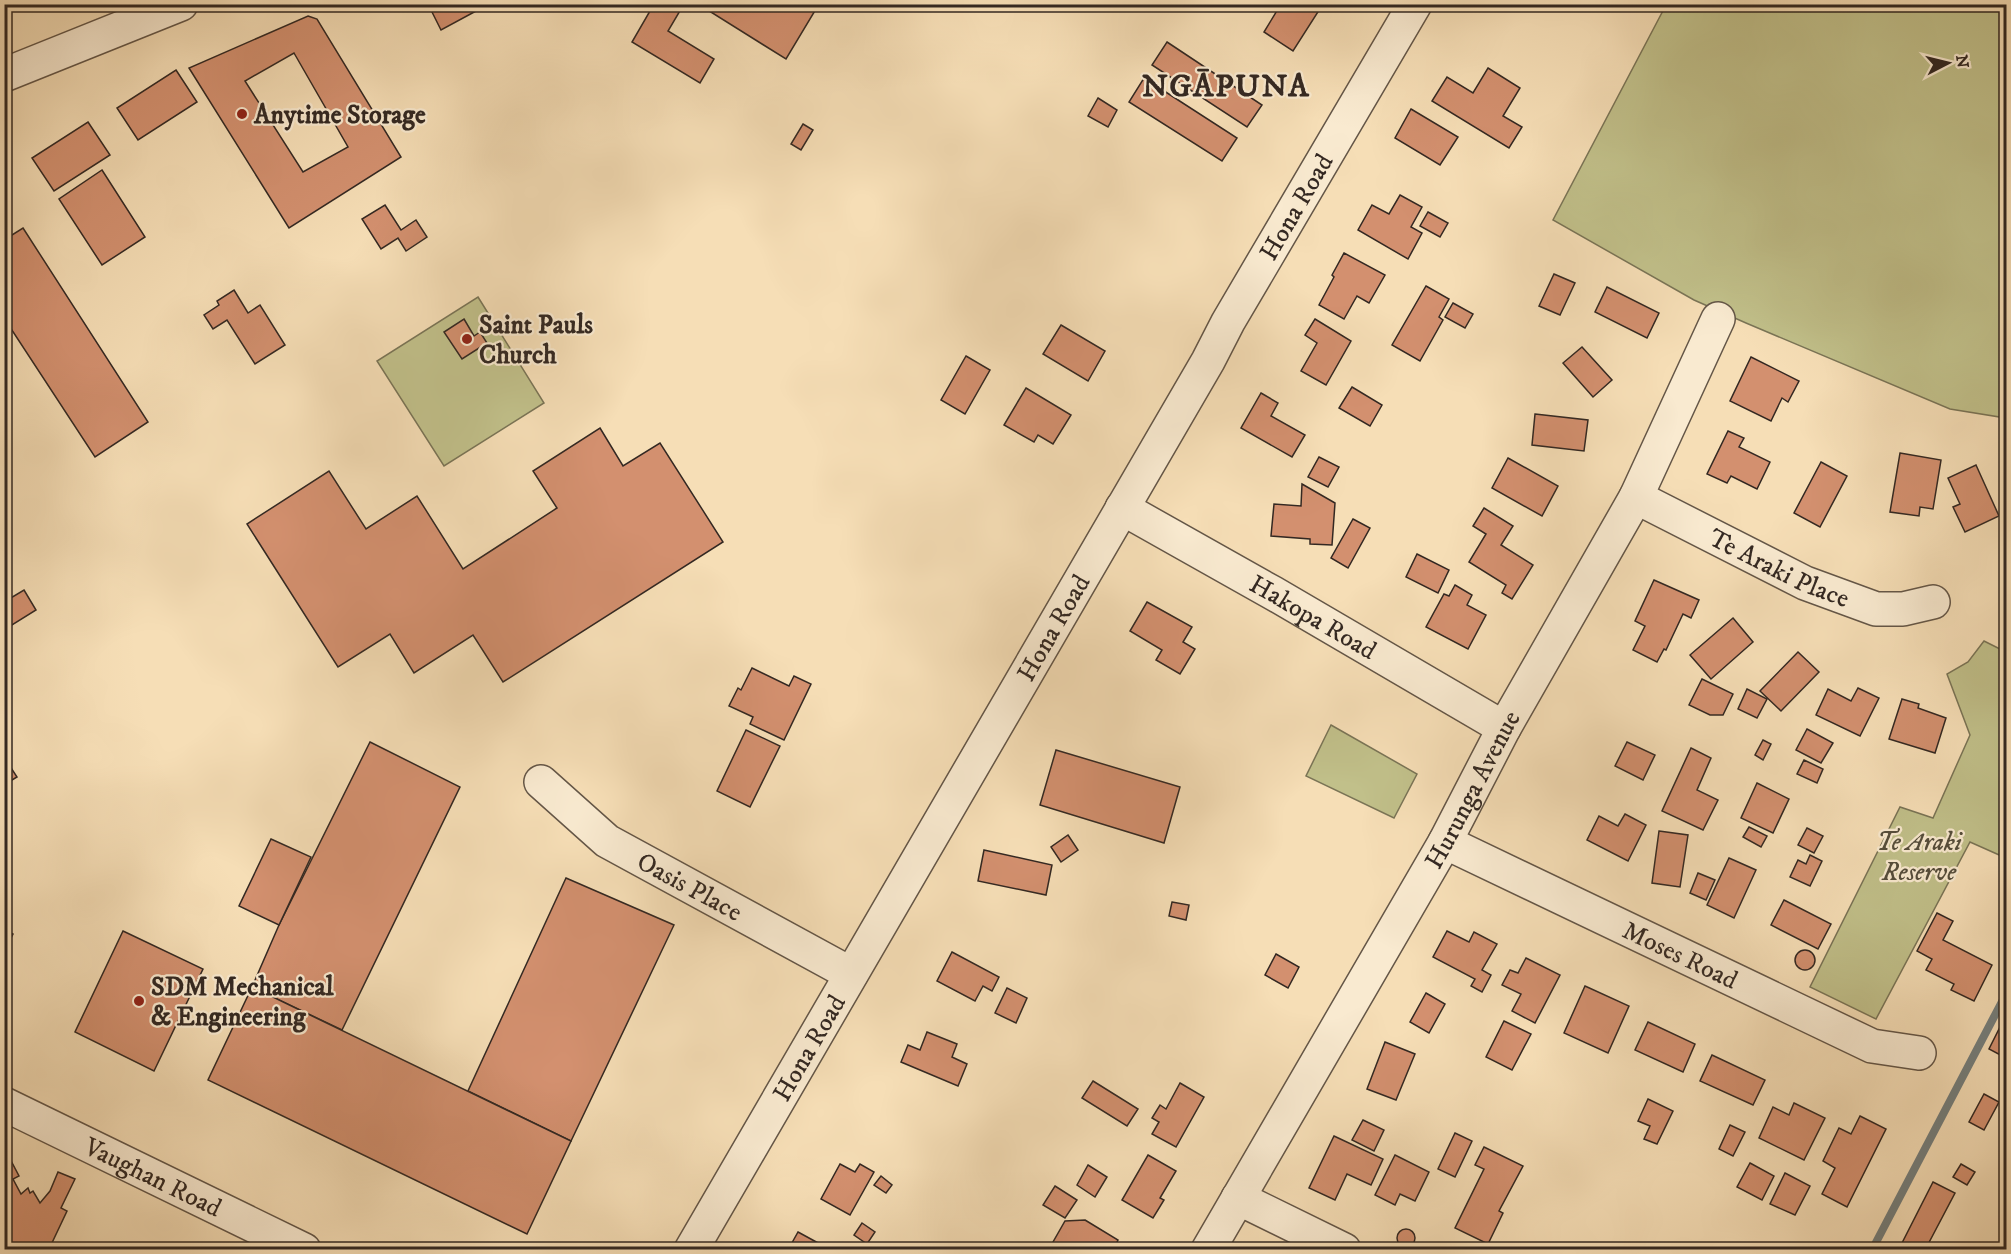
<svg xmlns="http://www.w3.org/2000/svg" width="2011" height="1254" font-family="'IM FELL DW Pica',serif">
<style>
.green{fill:#c1c08a;stroke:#7a7456;stroke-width:1.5}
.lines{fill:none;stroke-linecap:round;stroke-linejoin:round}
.stream{stroke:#757f7d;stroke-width:8}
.building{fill:#d3906f;stroke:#332822;stroke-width:1.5;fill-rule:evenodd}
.minor-casing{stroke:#645647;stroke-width:36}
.minor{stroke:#f9ead0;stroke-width:33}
.poi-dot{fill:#8f2418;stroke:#f9ead0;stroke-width:2}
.labels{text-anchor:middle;stroke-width:4.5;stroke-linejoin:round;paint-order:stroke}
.poi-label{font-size:26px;font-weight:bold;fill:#332822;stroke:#f9ead0;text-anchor:start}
.street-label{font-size:26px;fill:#332822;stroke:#f9ead0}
.park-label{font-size:26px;font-style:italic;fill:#564e3c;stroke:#f9ead0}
.district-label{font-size:32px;font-weight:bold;letter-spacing:1.5px;fill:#332822;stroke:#f9ead0}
</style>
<rect width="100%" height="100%" fill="#f6deb6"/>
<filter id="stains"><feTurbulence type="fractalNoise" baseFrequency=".00333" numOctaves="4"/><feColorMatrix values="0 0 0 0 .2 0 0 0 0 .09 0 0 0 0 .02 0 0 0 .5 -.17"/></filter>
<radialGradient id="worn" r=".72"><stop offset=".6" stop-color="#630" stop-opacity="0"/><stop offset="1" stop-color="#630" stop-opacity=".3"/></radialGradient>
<!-- green -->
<g class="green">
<polygon points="1666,5 2006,5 2006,418 1950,409 1746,323 1694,300 1553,220"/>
<polygon points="478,297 544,403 444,466 377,361"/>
<polygon points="1984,641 2006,652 2006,858 1970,842 1876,1019 1810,987 1900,807 1933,818 1970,735 1947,674 1968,662"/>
<polygon points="1331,725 1417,774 1394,818 1306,776"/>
</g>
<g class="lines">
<!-- stream -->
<polyline class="stream" points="1872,1250 2006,994"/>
</g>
<!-- building -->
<g class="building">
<polygon points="4,4 26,4 4,13"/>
<polygon points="428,4 489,4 441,30"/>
<polygon points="654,4 684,4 668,31 714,59 700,83 632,42"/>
<polygon points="698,4 819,4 786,59"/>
<polygon points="1281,4 1323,4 1293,51 1264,32"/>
<path d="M 308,16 L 317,19 L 401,157 L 289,228 L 189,68 ZM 294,53 L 348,147 L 303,172 L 245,81 Z"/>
<polygon points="1167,42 1262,105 1247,127 1152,65"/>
<polygon points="1488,68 1520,88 1503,116 1522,127 1509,148 1432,101 1447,77 1473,93"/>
<polygon points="176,70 197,102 138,140 117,108"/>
<polygon points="1144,78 1237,138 1222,161 1129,102"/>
<polygon points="1098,98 1117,110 1108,127 1088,116"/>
<polygon points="1411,109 1458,137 1440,165 1395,138"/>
<polygon points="88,122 110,155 54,191 32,158"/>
<polygon points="803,124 813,130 801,150 791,144"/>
<polygon points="102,170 145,237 102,265 59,199"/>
<polygon points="1400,195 1422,207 1411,227 1422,233 1408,259 1358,230 1372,205 1389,214"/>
<polygon points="385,205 401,230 416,220 427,237 406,251 398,238 381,249 362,219"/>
<polygon points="1428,212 1448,223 1440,237 1420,226"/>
<polygon points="23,228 148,422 95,457 4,318 4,240"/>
<polygon points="1344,253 1385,275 1369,303 1357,296 1344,319 1319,305 1334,277 1332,275"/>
<polygon points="1554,274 1575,283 1560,315 1539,306"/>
<polygon points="1426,286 1449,299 1439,317 1443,320 1420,361 1392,345"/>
<polygon points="1607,287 1659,313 1647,338 1595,312"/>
<polygon points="234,290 248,313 260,305 285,345 255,364 227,320 213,329 204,315 219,305 217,301"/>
<polygon points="1453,303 1473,314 1465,328 1445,317"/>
<polygon points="464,319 474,336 480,332 487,343 462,359 444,332"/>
<polygon points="1315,319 1351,341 1326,385 1301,371 1317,343 1305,335"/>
<polygon points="1061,325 1105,351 1088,381 1043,354"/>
<polygon points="1582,347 1612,380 1593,397 1563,363"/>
<polygon points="966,356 990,370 965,414 941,400"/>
<polygon points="1751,357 1799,381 1788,402 1782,398 1771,421 1730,401"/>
<polygon points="1352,387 1382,405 1370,426 1339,408"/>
<polygon points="1026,388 1071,415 1053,444 1038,435 1034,442 1004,425"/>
<polygon points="1261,393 1278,403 1271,416 1305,435 1292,457 1241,428"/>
<polygon points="1535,414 1588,420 1584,451 1532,445"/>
<polygon points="600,428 623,466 660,443 723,542 503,682 473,635 414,673 390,634 338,667 247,524 329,471 366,529 417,496 463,569 557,508 533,471"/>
<polygon points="1728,431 1744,438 1739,447 1770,462 1757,489 1731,476 1727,483 1707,474"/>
<polygon points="1900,453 1941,460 1933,509 1920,507 1919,516 1890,512"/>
<polygon points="1319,457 1339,467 1328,487 1308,477"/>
<polygon points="1508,458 1558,486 1542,516 1492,488"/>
<polygon points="1821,462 1847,476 1820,527 1794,513"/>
<polygon points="1976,465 1999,516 1965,532 1953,507 1960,504 1948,478"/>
<polygon points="1302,484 1335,503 1332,545 1310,544 1310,539 1271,536 1274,504 1301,506"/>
<polygon points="1484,508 1513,526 1501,545 1533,565 1512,599 1502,593 1506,585 1469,562 1486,534 1473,526"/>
<polygon points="1353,519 1370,528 1348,568 1331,558"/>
<polygon points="1417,554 1449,570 1438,593 1406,577"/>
<polygon points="1654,580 1699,600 1691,618 1683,614 1666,650 1664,649 1657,662 1633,650 1645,626 1635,621"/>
<polygon points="1455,585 1472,595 1467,605 1486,615 1468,649 1426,627 1444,594 1449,596"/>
<polygon points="24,590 36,610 4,630 4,602"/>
<polygon points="1147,602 1192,627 1183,642 1195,649 1180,674 1156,660 1162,650 1130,631"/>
<polygon points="1733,618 1753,642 1711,679 1690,655"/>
<polygon points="1798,652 1819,672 1781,711 1760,691"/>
<polygon points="752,668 789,686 794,676 811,684 784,740 750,724 753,717 729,706 738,688 741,690"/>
<polygon points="1702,679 1733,694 1723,715 1710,715 1689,705"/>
<polygon points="1858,688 1879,698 1860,736 1816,715 1828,689 1851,701"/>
<polygon points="1747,689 1767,699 1757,718 1738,709"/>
<polygon points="1902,699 1919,704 1918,708 1946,718 1935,753 1889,739"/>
<polygon points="1807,729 1833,743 1821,763 1796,750"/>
<polygon points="746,730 780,746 750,807 717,791"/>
<polygon points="1763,740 1771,744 1763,760 1755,755"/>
<polygon points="370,742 460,787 342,1030 252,987 279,925"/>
<polygon points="1627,742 1655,755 1643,780 1615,766"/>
<polygon points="1691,748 1711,758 1697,790 1718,800 1703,830 1662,811"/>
<polygon points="1056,750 1180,787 1164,843 1040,805"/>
<polygon points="4,757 17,777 4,785"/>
<polygon points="1804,760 1823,769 1817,783 1797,774"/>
<polygon points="1757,783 1789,799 1773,833 1741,818"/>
<polygon points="1625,814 1646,825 1628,861 1587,840 1599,816 1618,826"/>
<polygon points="1749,827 1767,836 1761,847 1743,837"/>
<polygon points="1807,828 1823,836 1814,853 1798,845"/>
<polygon points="1659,831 1688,835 1680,887 1652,883"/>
<polygon points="1068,835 1078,850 1061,862 1051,847"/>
<polygon points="271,839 311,857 279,925 239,906"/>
<polygon points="984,850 1052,865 1046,895 978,881"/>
<polygon points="1810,855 1822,861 1810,886 1790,877 1798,860 1806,864"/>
<polygon points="1729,858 1756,870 1734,918 1707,905"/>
<polygon points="1698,873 1715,880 1706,900 1690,893"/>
<polygon points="566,878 674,925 571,1141 468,1091"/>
<polygon points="1784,900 1831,924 1818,949 1771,925"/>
<polygon points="1172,902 1189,905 1186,920 1169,916"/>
<polygon points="1937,913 1953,921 1943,940 1992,965 1974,1001 1951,990 1954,984 1926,970 1932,959 1917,951"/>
<polygon points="4,929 13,934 4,952"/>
<polygon points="123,931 203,969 154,1071 75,1032"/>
<polygon points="1447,931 1469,942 1474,932 1497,944 1482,970 1491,975 1482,992 1471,986 1475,979 1433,957"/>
<circle cx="1805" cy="960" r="10"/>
<polygon points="952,952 999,977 992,991 983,986 975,1001 937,981"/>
<polygon points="1276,954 1299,967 1288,988 1265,975"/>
<polygon points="1526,958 1560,975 1535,1023 1512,1011 1521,994 1502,985 1510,970 1518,973"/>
<polygon points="1585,986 1629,1006 1608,1053 1564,1033"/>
<polygon points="252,987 571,1141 527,1234 208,1080"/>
<polygon points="1007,988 1027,998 1016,1023 995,1013"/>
<polygon points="1426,993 1445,1004 1429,1033 1410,1022"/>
<polygon points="2006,1015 2006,1058 1989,1049"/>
<polygon points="1504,1021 1531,1034 1512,1070 1486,1057"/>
<polygon points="1648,1022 1695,1044 1683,1072 1635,1050"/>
<polygon points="927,1032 957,1044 952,1057 967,1064 958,1086 901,1062 908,1045 920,1050"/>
<polygon points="1385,1042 1415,1054 1396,1100 1367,1089"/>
<polygon points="1712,1055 1765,1080 1753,1105 1700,1081"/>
<polygon points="1093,1081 1138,1109 1127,1126 1082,1098"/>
<polygon points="1180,1083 1204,1097 1176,1147 1152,1134 1159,1122 1152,1118 1160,1105 1166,1109"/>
<polygon points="1984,1094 1999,1102 1984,1130 1969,1122"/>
<polygon points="1648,1099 1673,1111 1657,1144 1644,1139 1650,1126 1638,1121"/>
<polygon points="1794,1103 1825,1118 1804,1160 1759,1138 1773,1107 1789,1115"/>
<polygon points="1860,1116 1886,1129 1847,1207 1822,1194 1835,1168 1823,1161 1839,1128 1851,1134"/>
<polygon points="1363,1120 1384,1130 1374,1151 1352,1140"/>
<polygon points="1730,1125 1745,1132 1733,1156 1719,1149"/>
<polygon points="1455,1133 1472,1141 1455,1177 1438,1169"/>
<polygon points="1334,1136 1383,1159 1371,1185 1347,1174 1335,1200 1309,1188"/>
<polygon points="4,1145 7,1147 8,1155 19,1176 13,1179 21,1194 28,1188 30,1193 33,1191 40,1203 50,1191 58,1172 75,1179 61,1208 67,1211 50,1247 46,1245 43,1250 9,1250 4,1242"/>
<polygon points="1484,1147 1523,1166 1499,1211 1503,1213 1488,1244 1455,1228 1484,1169 1475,1165"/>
<polygon points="1148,1155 1176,1171 1160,1198 1164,1200 1153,1218 1122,1200"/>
<polygon points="1395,1155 1429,1172 1415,1201 1400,1194 1395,1205 1375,1195"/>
<polygon points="1750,1163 1774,1176 1762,1200 1737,1187"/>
<polygon points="840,1164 855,1172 860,1164 874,1172 850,1215 821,1199"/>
<polygon points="1961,1164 1975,1172 1967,1185 1953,1177"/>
<polygon points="1088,1165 1107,1177 1095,1197 1077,1185"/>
<polygon points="1785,1173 1810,1186 1795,1215 1770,1204"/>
<polygon points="881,1176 892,1185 886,1193 874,1185"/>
<polygon points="1933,1182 1955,1193 1925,1250 1910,1250 1901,1245"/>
<polygon points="1055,1186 1077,1200 1065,1218 1043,1205"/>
<polygon points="1085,1220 1118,1240 1113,1250 1049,1249 1065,1221"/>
<polygon points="862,1223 875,1232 867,1244 854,1235"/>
<circle cx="1406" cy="1238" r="9"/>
<polygon points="798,1232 831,1250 788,1250"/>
</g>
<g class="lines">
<defs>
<g id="minor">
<polyline points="4,75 181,4"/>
<path id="s1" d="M 1636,497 L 1805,583 L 1876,609 L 1903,609 L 1933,602"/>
<path id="s2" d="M 1122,508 L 1273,593 L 1504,728"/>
<path id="s3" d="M 541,782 L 607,841 L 851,974"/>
<path id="s4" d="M 1445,842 L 1872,1046 L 1919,1053"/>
<path id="s5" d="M 4,1104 L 304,1250"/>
<polyline points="1238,1198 1344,1250"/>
<path id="s6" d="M 691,1250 L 1208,361 L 1228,322 L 1415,4"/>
<path id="s7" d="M 1208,1250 L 1445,842 L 1504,728 L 1636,497 L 1718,319"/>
</g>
</defs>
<!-- minor casing -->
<use href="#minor" class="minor-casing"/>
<!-- minor -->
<use href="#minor" class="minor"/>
</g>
<!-- markers -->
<g class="poi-dot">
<circle cx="242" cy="114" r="6"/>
<circle cx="467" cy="339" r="6"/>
<circle cx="139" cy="1001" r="6"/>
</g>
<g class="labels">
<!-- poi labels -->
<g class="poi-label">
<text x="254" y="123">Anytime Storage</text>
<text x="479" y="333">Saint Pauls<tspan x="479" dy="30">Church</tspan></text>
<text x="151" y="995">SDM Mechanical<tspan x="151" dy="30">&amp; Engineering</tspan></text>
</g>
<!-- street labels -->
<g class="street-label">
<text dy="9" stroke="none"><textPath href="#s6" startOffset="1206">Hona Road</textPath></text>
<text dy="9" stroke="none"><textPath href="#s1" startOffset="160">Te Araki Place</textPath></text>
<text dy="9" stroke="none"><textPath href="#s2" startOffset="220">Hakopa Road</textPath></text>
<text dy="9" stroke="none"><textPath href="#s6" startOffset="720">Hona Road</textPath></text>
<text dy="9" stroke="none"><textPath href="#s7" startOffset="531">Hurunga Avenue</textPath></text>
<text dy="9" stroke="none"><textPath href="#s3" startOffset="183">Oasis Place</textPath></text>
<text dy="9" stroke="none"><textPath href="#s4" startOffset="261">Moses Road</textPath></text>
<text dy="9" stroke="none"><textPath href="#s6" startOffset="234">Hona Road</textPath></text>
<text dy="9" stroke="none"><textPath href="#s5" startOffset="166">Vaughan Road</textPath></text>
</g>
<!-- park labels -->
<g class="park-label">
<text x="1919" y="850">Te Araki<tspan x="1919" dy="30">Reserve</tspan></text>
</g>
<!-- district labels -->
<g class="district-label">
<text x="1226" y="96">NGĀPUNA</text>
</g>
</g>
<!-- margin -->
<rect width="2011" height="1254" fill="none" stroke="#f6deb6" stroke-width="24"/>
<rect x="6" y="6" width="1999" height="1242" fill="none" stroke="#332822" stroke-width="3"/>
<rect x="12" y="12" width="1987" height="1230" fill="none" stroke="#332822" stroke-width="1.5"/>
<!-- north arrow -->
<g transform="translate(1948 63) rotate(83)" stroke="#f9ead0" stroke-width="4.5" paint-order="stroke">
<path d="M0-4.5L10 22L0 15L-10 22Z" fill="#332822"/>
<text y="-9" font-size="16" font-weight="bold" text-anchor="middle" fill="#332822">N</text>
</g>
<rect width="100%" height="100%" filter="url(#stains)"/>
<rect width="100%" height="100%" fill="url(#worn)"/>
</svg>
